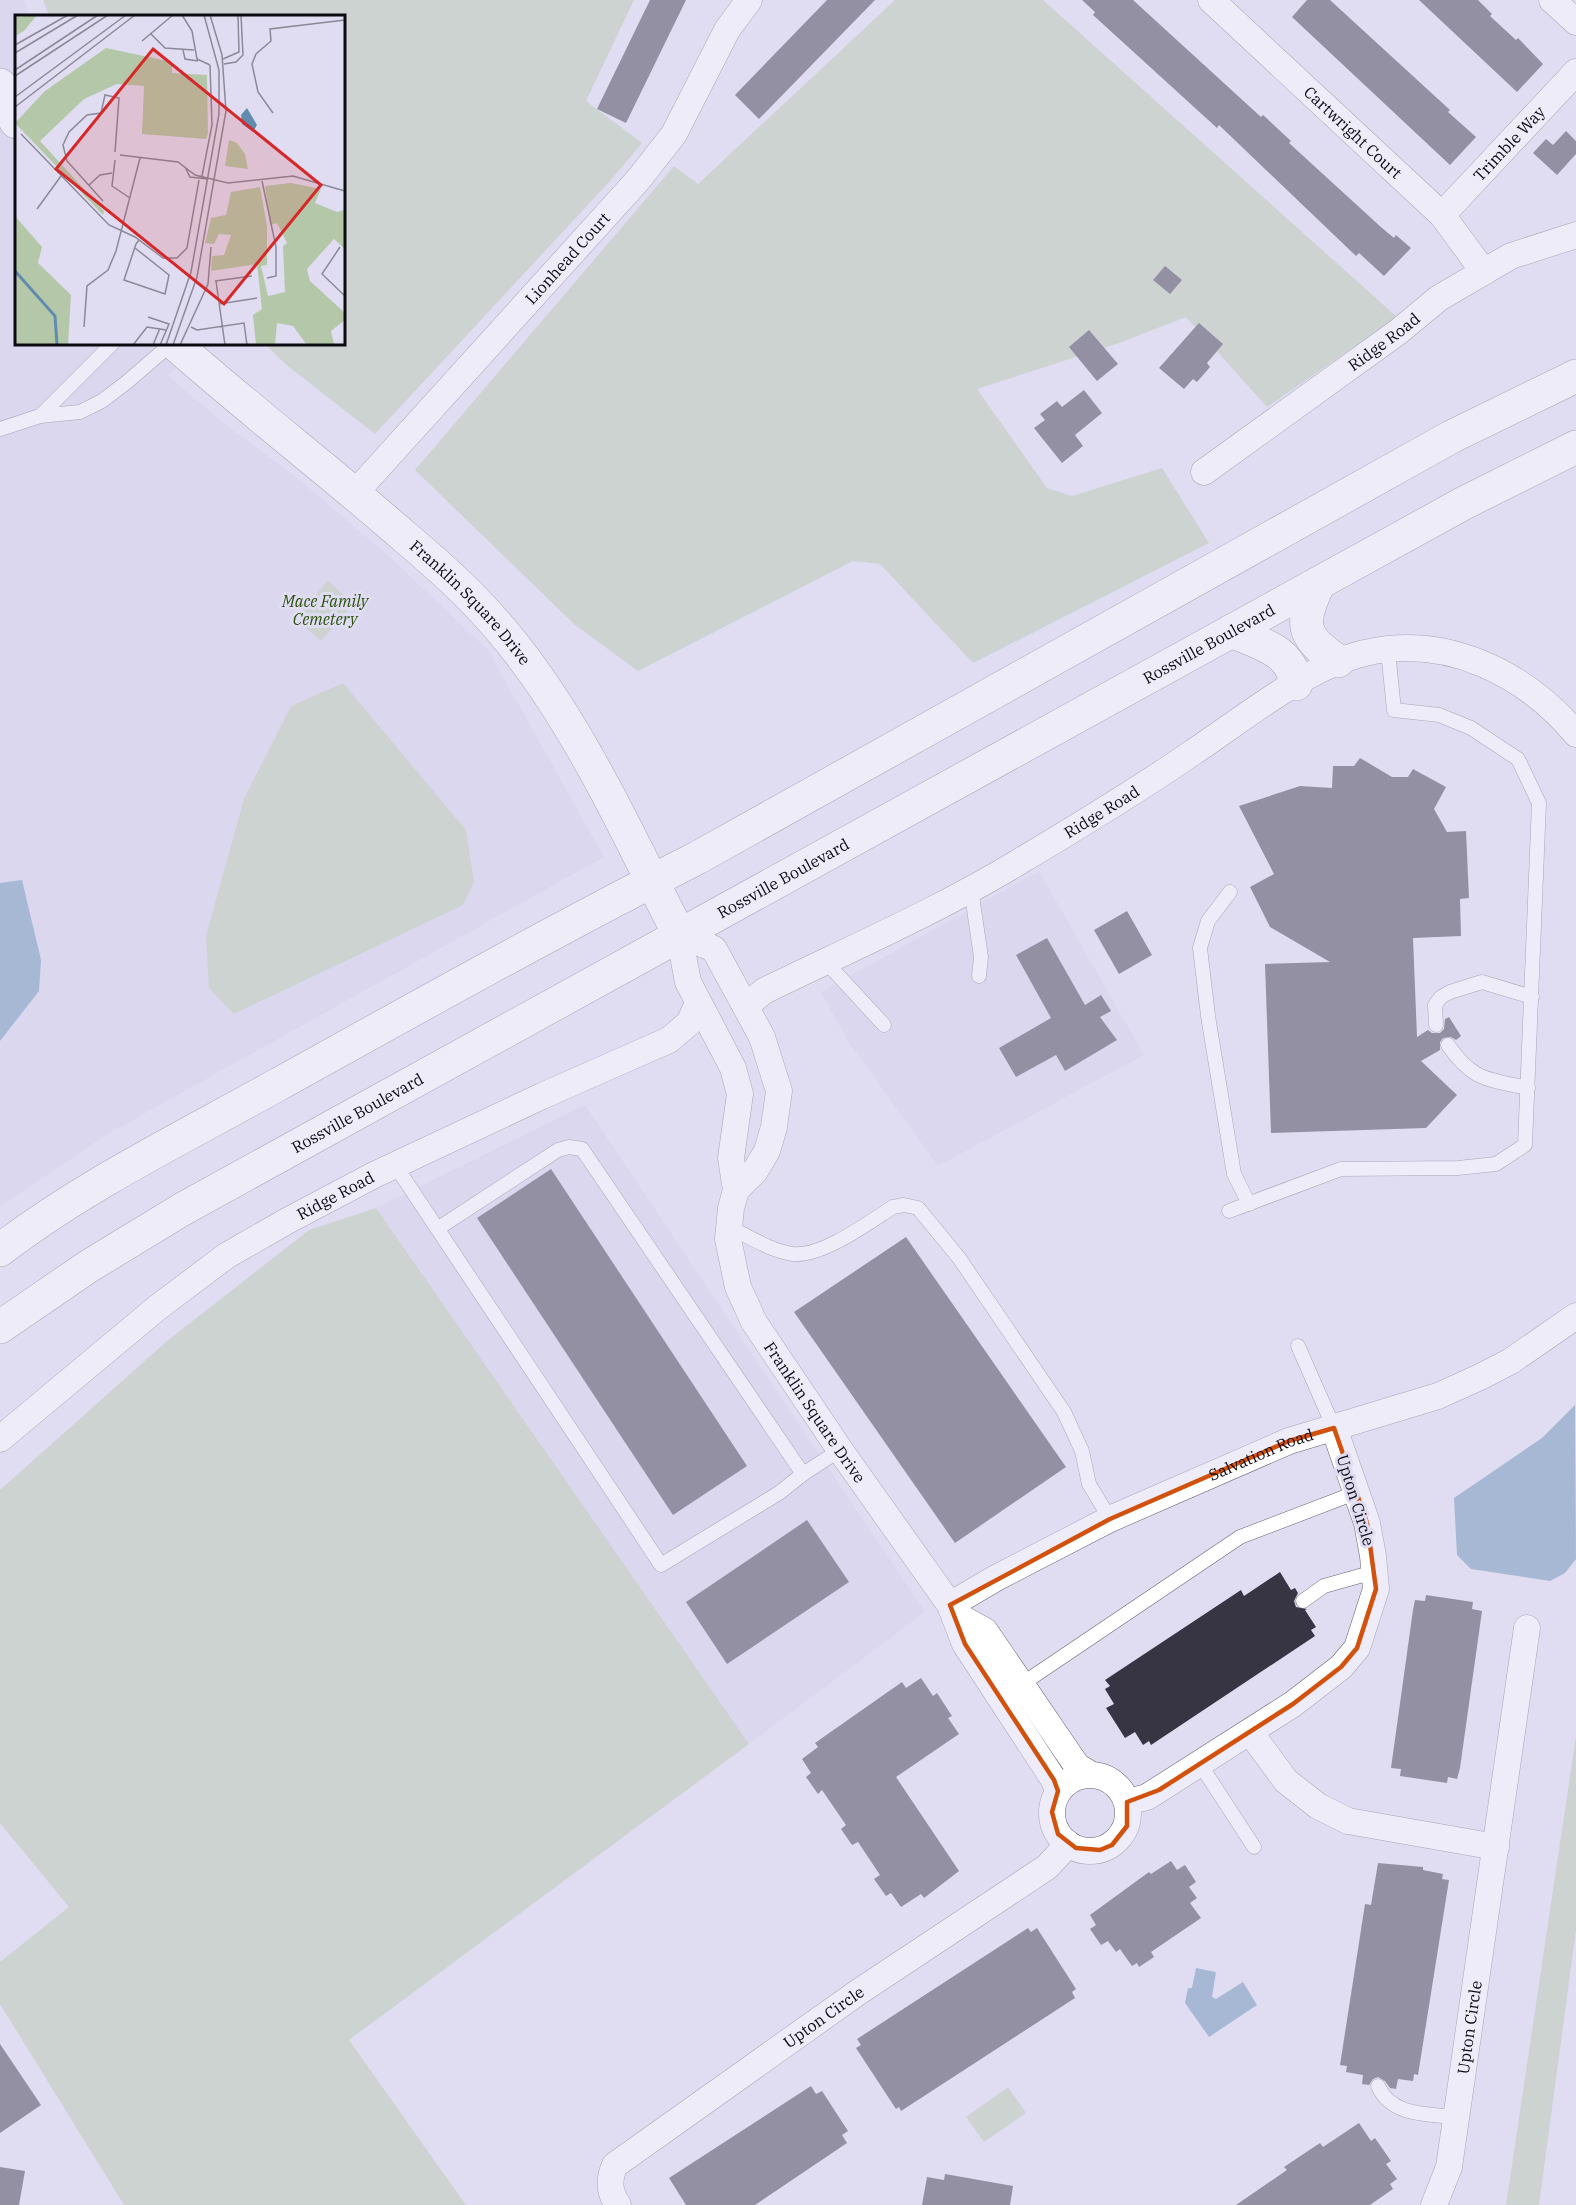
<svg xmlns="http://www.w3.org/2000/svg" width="1576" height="2205" font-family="'IBM Plex Serif',serif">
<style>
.built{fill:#d4d0ec}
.green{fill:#b4c8a9}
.water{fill:#618cb0}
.building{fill:#373444}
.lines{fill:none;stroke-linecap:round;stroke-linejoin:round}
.service-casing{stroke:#666375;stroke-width:15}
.minor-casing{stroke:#666375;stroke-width:27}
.tertiary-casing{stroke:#666375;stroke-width:34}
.secondary-casing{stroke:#666375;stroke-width:34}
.service{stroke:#fff;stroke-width:14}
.minor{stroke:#fff;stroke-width:26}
.tertiary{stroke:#fff;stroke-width:33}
.secondary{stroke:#fff;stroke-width:33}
.marked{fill:none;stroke:#d2510c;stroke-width:4.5;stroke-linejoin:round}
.labels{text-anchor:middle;stroke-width:6;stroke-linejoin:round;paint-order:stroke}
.street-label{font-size:16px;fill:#0c0a11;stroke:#e0ddf2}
.park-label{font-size:16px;font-style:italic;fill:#2b500c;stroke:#e0ddf2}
.inset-river{fill:none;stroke:#618cb0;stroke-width:3}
.inset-road{fill:none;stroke:#8b8998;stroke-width:1.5}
.view{fill:#d62828;fill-opacity:0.15;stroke:#d62828;stroke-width:3}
.inset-edge{fill:none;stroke:#0c0a11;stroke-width:3}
</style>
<rect width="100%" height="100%" fill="#e0ddf2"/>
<!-- built -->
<g class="built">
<polygon points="0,0 24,0 30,16 16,16 16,344 202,344 168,376 230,428 296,477 390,557 488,650 604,857 106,1135 0,1207"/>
<polygon points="1039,871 1144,1055 938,1166 846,1038 821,992"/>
<polygon points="585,1105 925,1612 749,1744 491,1379 376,1208"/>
</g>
<!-- green -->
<g class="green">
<polygon points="43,0 634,0 586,101 642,143 611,180 375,434 284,363 265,344 344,344 344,16 49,16"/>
<polygon points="895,0 1043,0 1397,317 1267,407 1186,317 1119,343 977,389 1047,488 1072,496 1162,468 1209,543 973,663 880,564 853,561 638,671 575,625 415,470 674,166 698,184"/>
<polygon points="328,581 354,604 321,641 295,618"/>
<polygon points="343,683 466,830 474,882 463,905 234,1014 209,988 206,936 244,799 291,706"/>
<polygon points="376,1208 749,1744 349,2040 466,2205 124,2205 0,2004 0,1962 69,1907 0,1823 0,1490 167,1341 309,1230"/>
<polygon points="1576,1736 1576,1930 1539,2205 1506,2205"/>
<polygon points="1008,2087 1026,2113 984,2142 966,2117"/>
</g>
<!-- water -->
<g class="water">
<polygon points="22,880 41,960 39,991 0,1041 0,883"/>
<polygon points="1575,1405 1576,1559 1565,1573 1550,1581 1471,1569 1457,1555 1454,1498 1542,1438"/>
<polygon points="1196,1968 1216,1972 1212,1997 1216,1999 1243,1982 1257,2005 1209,2037 1185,2003 1188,1988 1192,1988"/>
</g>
<!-- building -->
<g class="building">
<polygon points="650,0 686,0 626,123 597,109"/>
<polygon points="827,0 875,0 759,119 735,95"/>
<polygon points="1082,0 1133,0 1261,117 1263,115 1291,141 1289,143 1382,228 1394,238 1396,235 1411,248 1384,276 1359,253 1356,256 1219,125 1217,128 1093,15 1095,12"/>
<polygon points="1307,0 1330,0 1450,110 1448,112 1476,137 1450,165 1292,17"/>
<polygon points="1419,0 1478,0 1492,14 1490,16 1516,40 1518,38 1543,64 1517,92"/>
<polygon points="1566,131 1576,141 1576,154 1557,175 1533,153 1546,139 1553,145"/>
<polygon points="1165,266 1182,280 1170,294 1153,280"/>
<polygon points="1199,323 1223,344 1207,363 1210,367 1197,382 1193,379 1184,389 1159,368"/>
<polygon points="1089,330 1118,364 1097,381 1069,347"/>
<polygon points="1084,390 1102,413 1075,435 1083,446 1062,463 1034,428 1045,420 1040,414 1057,401 1062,407"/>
<polygon points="1360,758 1392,777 1408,777 1413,769 1446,787 1434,809 1447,832 1466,831 1469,898 1460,899 1461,936 1413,938 1417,1037 1428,1030 1432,1033 1440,1033 1444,1029 1445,1019 1449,1017 1461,1036 1456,1040 1451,1037 1443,1038 1440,1042 1440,1050 1421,1061 1457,1095 1426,1128 1271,1133 1265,964 1330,962 1270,927 1250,887 1274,874 1239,806 1300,786 1332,788 1333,766 1354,766"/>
<polygon points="1127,911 1152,955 1119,974 1094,930"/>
<polygon points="1047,938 1085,1005 1101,995 1111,1011 1100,1017 1117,1040 1065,1071 1056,1055 1016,1077 999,1048 1051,1018 1016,955"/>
<polygon points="551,1169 747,1466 673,1515 477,1218"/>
<polygon points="906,1237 1066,1467 955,1543 794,1312"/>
<polygon points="807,1520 849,1582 727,1664 686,1602"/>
<polygon points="1280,1572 1291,1590 1295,1588 1298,1593 1294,1601 1296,1607 1307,1609 1305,1610 1316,1627 1311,1630 1315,1636 1151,1745 1149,1741 1143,1745 1135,1732 1125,1738 1106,1708 1114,1704 1105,1689 1110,1686 1105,1680 1241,1590 1244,1596"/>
<polygon points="1426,1595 1473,1602 1472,1609 1482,1611 1460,1768 1457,1779 1448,1777 1447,1783 1400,1776 1401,1769 1391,1768 1413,1610 1415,1600 1425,1601"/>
<polygon points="921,1678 933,1696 937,1693 952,1716 948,1718 959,1734 896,1777 959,1871 924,1898 921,1894 901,1907 891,1893 886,1896 874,1879 880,1875 858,1842 852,1845 841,1829 846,1825 822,1790 818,1794 806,1777 811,1773 802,1759 818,1747 815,1743 902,1682 906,1688"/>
<polygon points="1171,1861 1177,1870 1185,1865 1196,1882 1189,1887 1197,1898 1190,1903 1201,1918 1151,1952 1154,1957 1139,1967 1137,1963 1132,1966 1120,1949 1116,1952 1108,1941 1101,1945 1090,1929 1096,1925 1090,1915 1149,1872 1151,1874"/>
<polygon points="1378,1863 1423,1867 1423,1870 1443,1874 1442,1879 1449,1880 1418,2075 1414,2074 1413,2081 1398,2079 1396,2089 1390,2088 1385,2081 1378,2077 1373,2079 1369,2085 1362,2084 1363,2075 1346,2072 1347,2066 1340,2065 1365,1904 1371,1905"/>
<polygon points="1028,1928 1031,1932 1037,1928 1076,1989 1072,1992 1075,1998 901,2111 899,2107 896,2109 856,2048 861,2045 857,2039"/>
<polygon points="0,2044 41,2105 0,2133"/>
<polygon points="811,2086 816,2094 822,2091 848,2131 842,2135 847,2143 755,2205 686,2205 669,2178"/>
<polygon points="1359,2123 1371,2141 1375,2138 1391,2161 1386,2164 1397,2179 1390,2184 1393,2189 1370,2205 1236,2205 1287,2170 1284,2167 1320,2143 1323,2147"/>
<polygon points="0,2167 25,2171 19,2205 0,2205"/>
<polygon points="945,2174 1013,2186 1010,2205 922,2205 927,2177 944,2180"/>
</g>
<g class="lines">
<defs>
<g id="service">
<polyline points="40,416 112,344"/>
<polyline points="0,429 40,416 80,412 102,401 127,382 171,344"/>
<polyline points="971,889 981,957 979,976"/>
<polyline points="1230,892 1208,921 1200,948 1208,1016 1234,1174 1249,1204"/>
<polyline points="825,961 884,1025"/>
<polyline points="1436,1025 1435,1005 1441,997 1450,992 1482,982 1532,997"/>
<path d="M 1448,1045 C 1473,1081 1487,1079 1528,1088"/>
<polyline points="395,1165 661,1565 779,1493 803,1474 582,1149 569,1147 558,1150 437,1229"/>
<polyline points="1229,1211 1341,1169 1458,1168 1496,1164 1525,1145 1539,803 1518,759 1471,728 1439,715 1394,710 1388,651"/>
<path d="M 729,1227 C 748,1236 771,1251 793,1254 C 822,1257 868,1223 893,1207 L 904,1205 L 918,1208 L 959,1258 L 1064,1412 L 1082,1451 L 1089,1484 L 1110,1519"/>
<polyline points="1298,1346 1334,1428"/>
<polyline points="803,1474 840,1450"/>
<polyline points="1303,1601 1324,1586 1374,1572"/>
<polyline points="1022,1684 1240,1537 1355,1493"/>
<polyline points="1200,1764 1254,1847"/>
<path d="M 1378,2086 C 1391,2116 1427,2114 1455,2117"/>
</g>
<g id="minor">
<path id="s1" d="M 1211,0 L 1442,215 L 1484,272"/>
<polyline points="1552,0 1576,22"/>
<path id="s2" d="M 1442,215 L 1576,72"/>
<path id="s3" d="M 1204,472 L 1398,332 L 1439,298 L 1511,256 L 1576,235"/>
<path id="s4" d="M 354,494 L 638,180 L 674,134 L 727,30 L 749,0"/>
<path id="s5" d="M 679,934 L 688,982 L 733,1068 L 740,1094 L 731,1158 L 736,1190 L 731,1208 L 728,1239 L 738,1287 L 754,1322 L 840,1450 L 950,1605 L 965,1644 L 1054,1780 L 1058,1791"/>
<polyline points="679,934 714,949 762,1037 779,1091 774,1127 767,1151 755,1171 736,1190"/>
<path id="s6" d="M 746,1006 L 764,991 C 850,949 940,910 1022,860 C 1079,826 1137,791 1192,753 C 1242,720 1307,666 1365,653 C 1446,634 1525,673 1576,734"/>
<path id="s7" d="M 0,1439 L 157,1308 L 226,1256 L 287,1221 L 374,1175 L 542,1096 L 669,1040 L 689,1023 L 698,1003"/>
<path id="s8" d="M 950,1605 L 996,1578 L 1110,1519 L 1289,1441 L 1438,1396 L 1480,1377 L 1511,1361 L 1576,1316"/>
<polyline points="956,1615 985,1631 1077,1766 1090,1774"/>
<polyline points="1250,1732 1286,1781 1318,1806 1348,1821 1496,1847"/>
<circle cx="1090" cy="1813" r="38"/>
<polyline points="1127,1802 1147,1797 1293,1704 1341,1667 1357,1648 1376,1589 1373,1556 1367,1523 1334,1428"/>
<path id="s9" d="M 618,2205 C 609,2192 608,2180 615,2165 L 857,1993 L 1047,1867 L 1060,1853 L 1066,1842"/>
<path id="s10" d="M 1434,2205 L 1449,2167 L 1527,1628"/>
</g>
<g id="tertiary">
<polyline points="0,85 16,122"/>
<path id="s11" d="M 175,344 C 243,404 315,460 384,519 C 414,545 445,570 472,598 C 565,692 619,818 679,934"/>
</g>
<g id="secondary">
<path d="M 1319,583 C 1300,623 1300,636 1338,661"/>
<path d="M 1231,631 C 1259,643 1292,650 1296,684"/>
<path d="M 0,1250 C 85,1185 184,1137 277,1085 C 416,1008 555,930 697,858 L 1451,437 L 1576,376"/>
<path id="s12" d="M 0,1327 L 89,1266 L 181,1210 L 1464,503 L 1576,447"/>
</g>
</defs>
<!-- service casing -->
<use href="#service" class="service-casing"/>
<!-- minor casing -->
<use href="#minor" class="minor-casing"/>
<!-- tertiary casing -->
<use href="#tertiary" class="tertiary-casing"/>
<!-- secondary casing -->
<use href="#secondary" class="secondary-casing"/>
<!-- service -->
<use href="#service" class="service"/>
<!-- minor -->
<use href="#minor" class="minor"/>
<!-- tertiary -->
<use href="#tertiary" class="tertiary"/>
<!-- secondary -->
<use href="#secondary" class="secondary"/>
</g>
<!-- marked area -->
<path d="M0 0H1576V2205H0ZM 1334,1428 L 1367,1523 L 1376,1589 L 1357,1648 L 1341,1667 L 1293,1704 L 1159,1790 L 1127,1802 L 1127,1826 L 1112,1845 L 1100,1850 L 1076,1848 L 1058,1834 L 1052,1812 L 1058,1791 L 1054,1780 L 965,1644 L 950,1605 L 1110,1519 L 1289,1441 Z" fill="#e0ddf2" fill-opacity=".55" fill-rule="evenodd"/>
<path class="marked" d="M 1334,1428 L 1367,1523 L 1376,1589 L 1357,1648 L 1341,1667 L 1293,1704 L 1159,1790 L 1127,1802 L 1127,1826 L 1112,1845 L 1100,1850 L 1076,1848 L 1058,1834 L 1052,1812 L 1058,1791 L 1054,1780 L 965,1644 L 950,1605 L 1110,1519 L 1289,1441 Z"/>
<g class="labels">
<!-- street labels -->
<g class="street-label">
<text dy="6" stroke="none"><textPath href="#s1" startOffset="194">Cartwright Court</textPath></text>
<text dy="6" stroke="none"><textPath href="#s2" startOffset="98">Trimble Way</textPath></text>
<text dy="6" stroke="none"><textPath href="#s4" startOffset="318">Lionhead Court</textPath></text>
<text dy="6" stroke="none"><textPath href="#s3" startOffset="222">Ridge Road</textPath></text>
<text dy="6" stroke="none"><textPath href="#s11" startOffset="393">Franklin Square Drive</textPath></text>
<text dy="6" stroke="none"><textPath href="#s12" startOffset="1389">Rossville Boulevard</textPath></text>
<text dy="6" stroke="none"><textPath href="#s6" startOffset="406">Ridge Road</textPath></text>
<text dy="6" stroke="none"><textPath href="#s12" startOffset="903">Rossville Boulevard</textPath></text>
<text dy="6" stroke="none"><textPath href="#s12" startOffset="417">Rossville Boulevard</textPath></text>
<text dy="6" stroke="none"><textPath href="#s7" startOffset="416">Ridge Road</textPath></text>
<text dy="6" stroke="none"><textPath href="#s5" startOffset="516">Franklin Square Drive</textPath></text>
<text dy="6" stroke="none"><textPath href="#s8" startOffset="346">Salvation Road</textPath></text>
<text transform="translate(1356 1500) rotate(73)" y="6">Upton Circle</text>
<text dy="6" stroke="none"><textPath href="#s9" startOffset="298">Upton Circle</textPath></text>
<text dy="6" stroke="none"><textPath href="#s10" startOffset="182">Upton Circle</textPath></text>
</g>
<!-- park labels -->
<g class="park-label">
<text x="325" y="607">Mace Family<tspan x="325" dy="18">Cemetery</tspan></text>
</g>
</g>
<!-- overview -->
<g transform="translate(15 15)">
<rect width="330" height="330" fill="#e0ddf2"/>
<path d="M 22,0 L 9,16 L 0,21 L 0,2 ZM 91,33 L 157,47 L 157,58 L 192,60 L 193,118 L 191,124 L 127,119 L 129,71 L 102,69 L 69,84 L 25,126 L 89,196 L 88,200 L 0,108 L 30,76 ZM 214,125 L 222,128 L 230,139 L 233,154 L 210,151 ZM 276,168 L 306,174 L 300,188 L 322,197 L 330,195 L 330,234 L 319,224 L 292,254 L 295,266 L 330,298 L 330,305 L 316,316 L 319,330 L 292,330 L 278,311 L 262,308 L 260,330 L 241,330 L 238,300 L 247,294 L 242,249 L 196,256 L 197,241 L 209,240 L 216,220 L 204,219 L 199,229 L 190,228 L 196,203 L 211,200 L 216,177 L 245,172 L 252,211 L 252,250 L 246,251 L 253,281 L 270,277 L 268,231 L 272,228 L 262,208 L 255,210 L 250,171 ZM 0,201 L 27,232 L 23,248 L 56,280 L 53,330 L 0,330 Z" fill="#b4c8a9"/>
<path d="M 232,93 L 242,110 L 238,117 L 227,109 L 226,100 Z" fill="#618cb0"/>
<path class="inset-river" d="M 0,256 L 40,301 L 42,330"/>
<path class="inset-road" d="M 167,0 L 177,16 L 182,44 L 195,50M 136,19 L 150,33 L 179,35M 127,26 L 158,0M 0,30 L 53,0M 168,35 L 170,44 L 183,46M 0,38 L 63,0M 208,44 L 224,37 L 223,1M 209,49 L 221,47 L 228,40 L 226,0M 0,55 L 83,0M 0,61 L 93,0M 0,82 L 111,0M 0,92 L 120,0M 258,98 L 243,77 L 237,49 L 241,39 L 256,26 L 255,14 L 330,5M 6,119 L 94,210 L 120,222 L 148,243 L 162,243 L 172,233 L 184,165M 105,140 L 163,147 L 180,160 L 213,168 L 278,161 L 330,176M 100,145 L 97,171 L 115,183M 170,152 L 175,162 L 193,164M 187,161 L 197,110 L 195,50M 247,166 L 261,232 L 261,261 L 252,263M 74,170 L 85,160 L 97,158M 88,186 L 52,146 L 48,130 L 54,117 L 72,100 L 86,98 L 90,80 L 104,83 L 100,137M 22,194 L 46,161M 325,232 L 307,259 L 330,281M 120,233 L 154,260 L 150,279 L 109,265 L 121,229 L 124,225M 200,266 L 237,261M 201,266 L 210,330M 204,289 L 242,283M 133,302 L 154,309 L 145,330M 69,312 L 72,271 L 93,255 L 101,236 L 125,143M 176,312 L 182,315 L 229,308 L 232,330M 118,330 L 132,312 L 151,315M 138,330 L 145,313M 151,330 L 176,257 L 204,99 L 204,55 L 189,0M 158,330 L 182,262 L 211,96 L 207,40 L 195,0M 165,330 L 193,269 L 196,232"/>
<path class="view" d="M 138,34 L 306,170 L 209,289 L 41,154 Z"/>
<rect width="330" height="330" class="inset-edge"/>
</g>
</svg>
